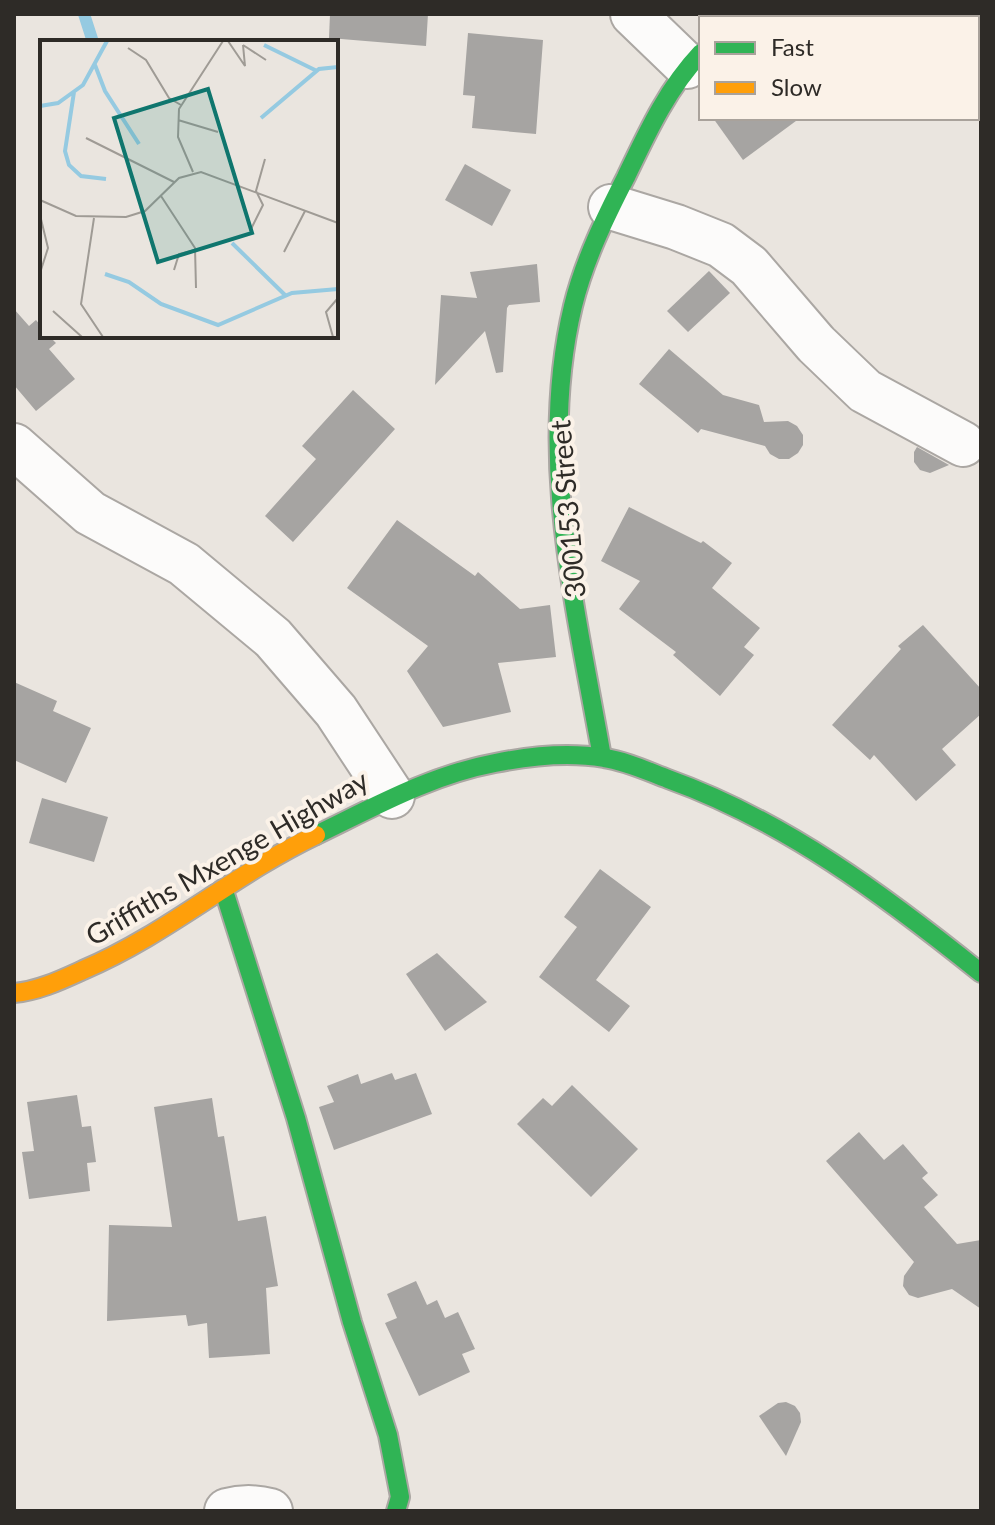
<svg xmlns="http://www.w3.org/2000/svg" width="995" height="1525" font-family="Lato,sans-serif">
<style>
.lines{fill:none;stroke-linecap:round;stroke-linejoin:round}
.stream{stroke:#95cae1;stroke-width:12}
.building{fill:#a6a4a2}
.street-casing{stroke:#aba7a3;stroke-width:48}
.fast-casing{stroke:#aba7a3;stroke-width:22}
.slow-casing{stroke:#aba7a3;stroke-width:22}
.street{stroke:#fcfbfa;stroke-width:44}
.fast{stroke:#30b455;stroke-width:18}
.slow{stroke:#ff9f0a;stroke-width:18}
.labels{text-anchor:middle;stroke-width:8;stroke-linejoin:round;paint-order:stroke}
.street-label{font-size:28px;fill:#2e2b27;stroke:#fbf2e8}
.inset-river{fill:none;stroke:#95cae1;stroke-width:4}
.inset-road{fill:none;stroke:#9f9b95;stroke-width:2}
.view{fill:#0f766e;fill-opacity:0.15;stroke:#0f766e;stroke-width:4}
.inset-edge{fill:none;stroke:#2e2b27;stroke-width:4}
</style>
<rect width="100%" height="100%" fill="#eae5df"/>
<g class="lines">
<!-- stream -->
<polyline class="stream" points="84,14 93,42"/>
</g>
<!-- building -->
<g class="building">
<polygon points="330,14 428,14 426,46 329,38"/>
<polygon points="468,33 543,40 536,134 472,128 475,96 463,95"/>
<polygon points="713,118 800,118 743,160"/>
<polygon points="465,164 511,190 492,226 445,200"/>
<polygon points="537,264 540,302 509,305 507,308 503,372 496,373 485,331 435,385 441,295 477,298 470,272"/>
<polygon points="709,271 730,293 688,332 667,311"/>
<polygon points="14,309 29,326 36,320 42,327 42,336 49,336 56,343 49,349 75,379 36,411 14,385"/>
<polygon points="669,349 723,395 759,405 764,422 788,421 797,426 803,435 803,445 798,453 789,459 779,459 770,454 765,446 701,429 698,433 639,384"/>
<polygon points="353,390 395,429 293,542 265,516 316,459 302,446"/>
<polygon points="917,447 949,465 930,473 920,470 914,462 914,452"/>
<polygon points="629,507 701,543 703,541 732,563 712,588 760,628 744,647 754,655 720,696 673,655 676,652 619,609 640,581 601,561"/>
<polygon points="397,520 475,576 478,572 520,609 550,605 556,657 498,663 511,712 443,727 407,671 428,646 347,588"/>
<polygon points="923,625 981,689 981,714 942,749 956,765 916,801 874,755 870,760 832,725 901,649 898,646"/>
<polygon points="14,682 57,701 53,711 91,728 66,783 14,760"/>
<polygon points="42,798 108,817 94,862 29,843"/>
<polygon points="600,869 651,907 596,980 630,1006 609,1032 539,977 577,927 564,917"/>
<polygon points="437,953 487,1002 445,1031 406,974"/>
<polygon points="392,1073 395,1080 416,1073 432,1114 334,1150 319,1107 334,1102 327,1086 358,1074 361,1084"/>
<polygon points="572,1085 638,1149 591,1197 517,1124 543,1098 552,1106"/>
<polygon points="77,1095 82,1127 91,1126 96,1162 87,1163 90,1191 29,1199 22,1152 34,1151 27,1102"/>
<polygon points="212,1098 218,1137 224,1136 238,1221 266,1216 278,1286 266,1288 270,1354 209,1358 207,1323 188,1326 186,1315 107,1321 109,1225 172,1227 154,1107"/>
<polygon points="859,1132 884,1160 903,1144 928,1173 922,1178 938,1195 924,1207 957,1244 981,1240 981,1309 952,1289 918,1298 909,1295 903,1286 904,1276 914,1262 826,1161"/>
<polygon points="416,1281 427,1305 437,1300 445,1318 458,1312 475,1349 462,1354 470,1372 419,1396 385,1323 397,1318 387,1294"/>
<polygon points="786,1402 795,1406 800,1413 801,1422 786,1456 759,1416 778,1403"/>
</g>
<g class="lines">
<defs>
<g id="street">
<polyline points="633,14 687,66"/>
<polyline points="748,18 753,14"/>
<polyline points="611,207 676,227 721,245 749,266 816,344 865,391 963,444"/>
<polyline points="14,446 90,513 184,564 273,638 336,711 392,796"/>
<path d="M 227,1511 C 242,1507 255,1507 270,1511"/>
</g>
<g id="fast">
<path d="M 602,757 C 576,609 537,456 573,306 C 584,261 605,218 626,177 C 647,133 667,89 701,53"/>
<path d="M 316,835 C 374,807 431,775 495,763 C 530,756 569,752 604,758 C 626,761 647,771 668,779 C 785,821 884,895 981,973"/>
<polyline points="224,891 296,1118 352,1322 388,1435 400,1497 396,1511"/>
</g>
<path id="slow" d="M 14,993 C 38,991 61,980 83,970 C 166,935 234,874 316,835"/>
</defs>
<!-- street casing -->
<use href="#street" class="street-casing"/>
<!-- fast casing -->
<use href="#fast" class="fast-casing"/>
<!-- slow casing -->
<use href="#slow" class="slow-casing"/>
<!-- street -->
<use href="#street" class="street"/>
<!-- fast -->
<use href="#fast" class="fast"/>
<!-- slow -->
<use href="#slow" class="slow"/>
</g>
<g class="labels">
<!-- street labels -->
<g class="street-label">
<text transform="translate(568 509) rotate(-95)" y="10">300153 Street</text>
<text transform="translate(227 858) rotate(-30)" y="10">Griffiths Mxenge Highway</text>
</g>
</g>
<!-- overview -->
<g transform="translate(40 40)">
<rect width="298" height="298" fill="#eae5df"/>
<path class="inset-river" d="M 224,5 L 277,31M 55,25 L 65,51 L 99,104M 34,52 L 25,111 L 29,125 L 41,136 L 66,139M 0,66 L 18,63 L 43,45 L 67,1M 221,78 L 279,29 L 298,27M 192,203 L 245,255M 65,234 L 89,242 L 121,264 L 178,285 L 252,253 L 298,249"/>
<path class="inset-road" d="M 188,1 L 205,26 L 203,5M 203,5 L 226,20M 88,8 L 106,20 L 129,58 L 141,65M 138,80 L 178,92M 46,98 L 134,142M 153,132 L 138,97 L 139,69 L 183,1M 121,156 L 155,208 L 156,248M 0,160 L 36,176 L 86,177 L 105,171 L 139,138 L 161,132 L 298,183M 0,175 L 8,208 L 0,233M 54,178 L 41,264 L 63,297M 210,191 L 223,165 L 216,151 L 225,119M 244,212 L 265,171M 134,230 L 139,214 L 155,210M 13,271 L 42,297M 293,297 L 286,272 L 298,258"/>
<path class="view" d="M 168,49 L 212,193 L 118,222 L 74,78 Z"/>
<rect width="298" height="298" class="inset-edge"/>
</g>
<!-- border -->
<rect width="995" height="1525" fill="none" stroke="#2e2b27" stroke-width="32"/>
<!-- legend -->
<rect x="699" y="16" width="280" height="104" fill="#fbf2e8" stroke="#a9a29b" stroke-width="2"/>
<rect x="715" y="42" width="40" height="12" fill="#30b455" stroke="#a9a29b" stroke-width="2"/>
<text x="771" y="56" font-size="24" fill="#2e2b27">Fast</text>
<rect x="715" y="82" width="40" height="12" fill="#ff9f0a" stroke="#a9a29b" stroke-width="2"/>
<text x="771" y="96" font-size="24" fill="#2e2b27">Slow</text>
</svg>
